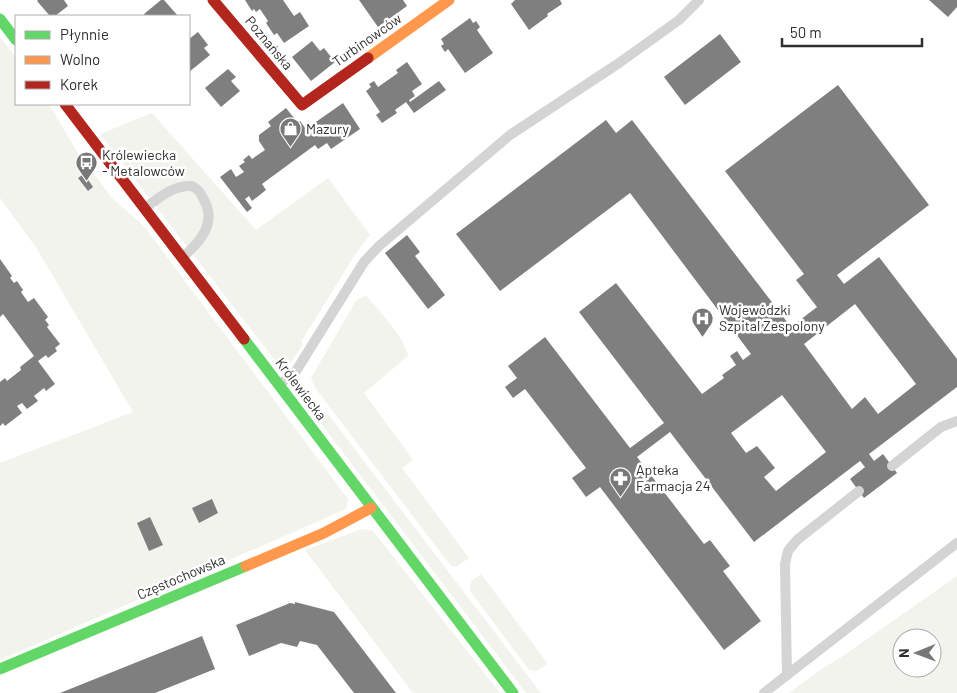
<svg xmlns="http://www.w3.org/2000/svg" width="957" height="693" font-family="Barlow,sans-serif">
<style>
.green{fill:#f1f3ec;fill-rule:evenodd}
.building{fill:#7f7f7f;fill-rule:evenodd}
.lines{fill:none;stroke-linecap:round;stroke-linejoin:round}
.lane{stroke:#d4d4d4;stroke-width:10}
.fast{stroke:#63d668;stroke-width:11}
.slow{stroke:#ff974d;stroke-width:11}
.jam{stroke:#b3261e;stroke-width:11}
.labels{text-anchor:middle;stroke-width:5;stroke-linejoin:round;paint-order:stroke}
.street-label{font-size:14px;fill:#303030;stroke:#fff}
.poi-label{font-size:14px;fill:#303030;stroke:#fff;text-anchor:start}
</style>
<rect width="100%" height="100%" fill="#fff"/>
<!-- green -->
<g class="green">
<polygon points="0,37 16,58 16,104 49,104 79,155 113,199 143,225 348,499 346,509 0,660 0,463 133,412 37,249 0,198"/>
<polygon points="152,113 256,230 328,178 370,235 354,256 301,342 303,344 289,365 280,367 100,134"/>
<path d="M 366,295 C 378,310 405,337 408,356 L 364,393 L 413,460 L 402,468 L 469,558 L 456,567 L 451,566 L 316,389 L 311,378 L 356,301 Z"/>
<polygon points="328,414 534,684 541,693 526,693 316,417"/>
<polygon points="362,529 373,531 500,693 413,693 305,550"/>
<polygon points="481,574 548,664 536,671 529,670 470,591 471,581"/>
<path d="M 957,576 L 957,693 L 789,693 L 823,668 L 840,658 ZM 902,638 L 932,638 L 932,668 L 902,668 Z"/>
</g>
<!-- building -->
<g class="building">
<polygon points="38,0 64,0 68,6 55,16 50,16 37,1"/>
<polygon points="161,0 164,0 178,16 145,16 144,14"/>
<polygon points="245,0 283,0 294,16 300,12 309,26 284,43 277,33 274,35 266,23 268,21 260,9 256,12 254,9 252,11"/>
<polygon points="359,0 403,0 407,6 378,27"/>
<polygon points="515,0 560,0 562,4 547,14 548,16 529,30 511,4"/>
<polygon points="929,0 957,0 957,7 948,17"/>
<polygon points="470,18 473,23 476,21 480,27 477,30 493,53 465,73 448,49 445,52 441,46 444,44 441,39"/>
<polygon points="198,32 208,45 204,48 210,55 189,72 189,39"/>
<polygon points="720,34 741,62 685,105 664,77"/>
<polygon points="312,41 320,51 324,48 335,62 311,81 292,57"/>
<polygon points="407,62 422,84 412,91 415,96 409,100 410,102 439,81 446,90 414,113 406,102 395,110 397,113 382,123 376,115 380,112 366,91 371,87 369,84 374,81 378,87 398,73 396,70"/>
<polygon points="228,69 236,77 231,81 240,91 221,107 205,88"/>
<path d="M 838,85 L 929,205 L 837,275 L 844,284 L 879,257 L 957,359 L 957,387 L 869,454 L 874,461 L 883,454 L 897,473 L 864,498 L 850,479 L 865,467 L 860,461 L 754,542 L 670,432 L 637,457 L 704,544 L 710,540 L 730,566 L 723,571 L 761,621 L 724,650 L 600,487 L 586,497 L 572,478 L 586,468 L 525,389 L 513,398 L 505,387 L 517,378 L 508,366 L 545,337 L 630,448 L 664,423 L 579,312 L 616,283 L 702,394 L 724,378 L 722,375 L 736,365 L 730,356 L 737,351 L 743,360 L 751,354 L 630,193 L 500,291 L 456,234 L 606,120 L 616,133 L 632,120 L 791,327 L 817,307 L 796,280 L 804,274 L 725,171 ZM 855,304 L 916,384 L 878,414 L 865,397 L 852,409 L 804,344 ZM 782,395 L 826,452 L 776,491 L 764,477 L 775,468 L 757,446 L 746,453 L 731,433 Z"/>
<polygon points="343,103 360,129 331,149 327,143 318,149 315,145 262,184 266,190 252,201 249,196 245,199 252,208 247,212 220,177 231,169 236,177 244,172 239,166 245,162 243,160 249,155 252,159 265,150 259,141 259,135 271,126 268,122 286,108 298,123 300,121 309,133 316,128 313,124"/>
<polygon points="84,174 93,187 88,191 78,178"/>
<polygon points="407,235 420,252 415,256 445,295 428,309 385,253"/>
<polygon points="0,259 12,276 10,278 14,283 17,281 23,290 21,292 28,302 34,298 48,317 45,320 49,325 47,327 60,344 55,348 57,351 48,358 46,355 38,361 55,384 46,391 44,388 34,396 38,401 27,409 22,403 17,406 22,413 5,426 3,423 0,426 0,382 5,378 7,381 21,370 20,367 34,356 3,314 0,317"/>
<polygon points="212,499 218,513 199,523 192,508"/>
<polygon points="150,517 163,545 149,551 137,523"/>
<polygon points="295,602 334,612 396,693 354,693 317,645 300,641 297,647 281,643 249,656 236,625 290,603 295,604"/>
<polygon points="202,636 215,669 155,693 60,693"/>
</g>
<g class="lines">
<!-- lane -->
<g class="lane">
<path d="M 145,208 C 159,198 173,185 191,186 C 198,188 201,194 204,200 C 217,223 200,242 183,257"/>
<polyline points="279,385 296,371 364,262 379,246 510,135 619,63 679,20 699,0"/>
<polyline points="892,466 941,427 957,421"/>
<polyline points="787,675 957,543"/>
<polyline points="764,693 787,675 785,564 788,551 797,540 859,491"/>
</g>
<!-- fast -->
<g class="fast">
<polyline points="0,19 16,40"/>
<polyline points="244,339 513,693"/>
<polyline points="0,669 246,566"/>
</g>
<!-- slow -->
<g class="slow">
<polyline points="368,58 449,0"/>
<polyline points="246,566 324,533 371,508"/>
</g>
<!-- jam -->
<g class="jam">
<polyline points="213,0 302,105 368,58"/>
<polyline points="65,104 244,339"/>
</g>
</g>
<!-- icons -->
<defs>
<symbol id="shop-pin" viewBox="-11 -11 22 30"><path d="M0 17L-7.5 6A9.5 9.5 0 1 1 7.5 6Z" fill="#787878" stroke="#fff"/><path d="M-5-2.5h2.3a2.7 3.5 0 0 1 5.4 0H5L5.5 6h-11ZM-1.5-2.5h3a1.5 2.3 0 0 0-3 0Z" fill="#fff"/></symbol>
<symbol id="bus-pin" viewBox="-11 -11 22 30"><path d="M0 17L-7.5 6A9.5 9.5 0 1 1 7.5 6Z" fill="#787878" stroke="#fff"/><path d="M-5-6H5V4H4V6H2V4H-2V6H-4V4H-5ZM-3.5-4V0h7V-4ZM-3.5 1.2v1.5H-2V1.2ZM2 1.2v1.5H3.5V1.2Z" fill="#fff"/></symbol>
<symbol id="hospital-pin" viewBox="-11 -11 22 30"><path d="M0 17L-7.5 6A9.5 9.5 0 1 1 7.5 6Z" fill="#787878" stroke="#fff"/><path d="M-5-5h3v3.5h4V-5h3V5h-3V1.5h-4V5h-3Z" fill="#fff"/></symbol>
<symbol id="pharmacy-pin" viewBox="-11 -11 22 30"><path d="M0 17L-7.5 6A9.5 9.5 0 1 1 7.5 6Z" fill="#787878" stroke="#fff"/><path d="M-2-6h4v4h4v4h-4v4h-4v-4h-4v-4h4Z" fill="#fff"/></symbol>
</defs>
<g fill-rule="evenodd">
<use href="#shop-pin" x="278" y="116" width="25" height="34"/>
<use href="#bus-pin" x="74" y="150" width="25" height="34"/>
<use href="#hospital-pin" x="690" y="306" width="25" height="34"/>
<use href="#pharmacy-pin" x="608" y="466" width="25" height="34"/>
</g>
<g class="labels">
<!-- street labels -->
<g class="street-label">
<text transform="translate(367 40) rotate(-35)" y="5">Turbinowców</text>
<text transform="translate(269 43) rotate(50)" y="5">Poznańska</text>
<text transform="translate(301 389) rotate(53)" y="5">Królewiecka</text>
<text transform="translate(181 577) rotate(-23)" y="5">Częstochowska</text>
</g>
<!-- poi labels -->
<g class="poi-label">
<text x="306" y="134">Mazury</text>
<text x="102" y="160">Królewiecka<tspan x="102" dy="16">- Metalowców</tspan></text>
<text x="719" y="315">Wojewódzki<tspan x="719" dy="16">Szpital Zespolony</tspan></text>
<text x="636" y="475">Apteka<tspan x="636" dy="16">Farmacja 24</tspan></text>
</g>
</g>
<!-- legend -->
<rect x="15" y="15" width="175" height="90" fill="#ffffff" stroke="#acacac"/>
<rect x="25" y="31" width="25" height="8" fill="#63d668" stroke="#acacac"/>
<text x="60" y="40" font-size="15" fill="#303030">Płynnie</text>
<rect x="25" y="56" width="25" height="8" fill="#ff974d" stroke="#acacac"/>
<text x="60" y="65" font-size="15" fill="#303030">Wolno</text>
<rect x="25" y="81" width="25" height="8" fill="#b3261e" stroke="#acacac"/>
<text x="60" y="90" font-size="15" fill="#303030">Korek</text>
<!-- north arrow -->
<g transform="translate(917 653) rotate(269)"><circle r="24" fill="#ffffff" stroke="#acacac"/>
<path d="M0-4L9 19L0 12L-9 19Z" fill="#787878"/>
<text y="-8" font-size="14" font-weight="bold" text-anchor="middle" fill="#303030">N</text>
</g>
<!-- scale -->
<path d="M782 38v8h140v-8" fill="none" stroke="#303030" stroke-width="2.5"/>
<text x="790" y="38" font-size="15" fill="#303030" stroke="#ffffff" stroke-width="4" paint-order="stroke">50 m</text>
</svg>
